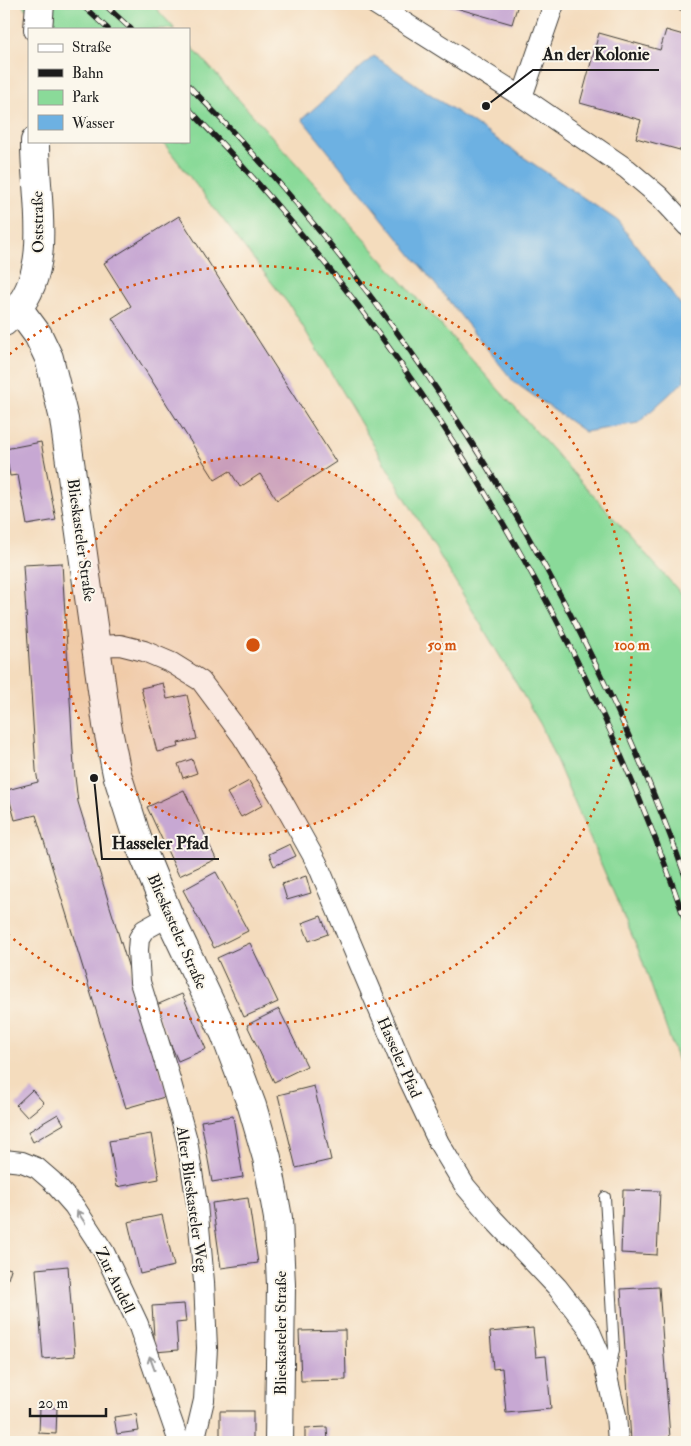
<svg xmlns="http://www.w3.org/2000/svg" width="691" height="1446" font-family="'IM FELL Double Pica',serif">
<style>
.green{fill:#8ada99;stroke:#537b5a}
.water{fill:#6db1e2;stroke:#44667f}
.building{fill:#c7a8d3}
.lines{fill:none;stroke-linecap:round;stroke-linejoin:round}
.lane-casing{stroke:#3c3934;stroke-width:12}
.street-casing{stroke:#3c3934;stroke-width:22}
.secondary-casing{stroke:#3c3934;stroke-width:30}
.lane{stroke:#fff;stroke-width:10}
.street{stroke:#fff;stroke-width:20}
.secondary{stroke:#fff;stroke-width:28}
.rail-casing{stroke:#1c1c1c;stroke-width:5.5}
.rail{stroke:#fbf7ec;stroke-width:4;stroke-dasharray:11;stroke-linecap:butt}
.oneway{stroke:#999}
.ring{fill:none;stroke:#d4530e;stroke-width:2.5;stroke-dasharray:2.5 5}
.labels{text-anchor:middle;stroke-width:4;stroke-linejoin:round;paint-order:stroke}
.street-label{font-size:16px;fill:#1c1c1c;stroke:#fbf7ec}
.centre{fill:#d4530e;stroke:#fbf7ec;stroke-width:2.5}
.ring-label{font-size:15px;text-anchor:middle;font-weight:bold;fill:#d4530e;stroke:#fbf7ec;stroke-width:4;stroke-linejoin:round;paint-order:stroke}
.leader{fill:none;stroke:#1c1c1c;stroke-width:2}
.callout-dot{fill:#1c1c1c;stroke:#fbf7ec;stroke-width:2}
.callout-label{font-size:18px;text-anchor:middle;font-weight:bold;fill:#1c1c1c;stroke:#fbf7ec;stroke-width:4;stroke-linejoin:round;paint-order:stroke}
</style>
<rect width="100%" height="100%" fill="#fbf7ec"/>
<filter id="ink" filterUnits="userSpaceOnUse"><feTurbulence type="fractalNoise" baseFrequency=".02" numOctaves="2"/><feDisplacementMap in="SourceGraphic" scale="10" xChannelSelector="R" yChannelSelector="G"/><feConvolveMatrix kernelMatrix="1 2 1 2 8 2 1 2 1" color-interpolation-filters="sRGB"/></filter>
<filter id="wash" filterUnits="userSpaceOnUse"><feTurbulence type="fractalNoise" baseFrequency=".0096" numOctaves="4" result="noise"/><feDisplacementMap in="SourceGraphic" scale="20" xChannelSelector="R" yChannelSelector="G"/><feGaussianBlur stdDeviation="1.12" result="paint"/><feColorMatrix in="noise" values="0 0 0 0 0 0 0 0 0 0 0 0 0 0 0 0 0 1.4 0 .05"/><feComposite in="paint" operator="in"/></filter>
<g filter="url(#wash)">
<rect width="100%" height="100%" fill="#f4dcbd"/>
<!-- green -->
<g class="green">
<polygon points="21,4 152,4 175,29 48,29"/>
<polygon points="189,44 687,600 687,1087 640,954 541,725 293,310 162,141 189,141"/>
</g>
<!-- water -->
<polygon class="water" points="374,56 618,221 687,313 684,381 638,423 585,432 514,382 302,119"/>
<g id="blocks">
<!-- building -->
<g class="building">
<polygon points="442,4 518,4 512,24"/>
<polygon points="666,30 687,36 687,152 636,138 641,120 580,103 599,33 660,50"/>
<polygon points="179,216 336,462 277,500 260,474 240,487 230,471 215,480 112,318 131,306 104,263"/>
<polygon points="41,442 56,520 27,525 18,475 10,476 5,449"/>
<polygon points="62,563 74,768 78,802 168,1096 126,1108 36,815 15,820 7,790 38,782 36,770 23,565"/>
<polygon points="163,683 167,699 187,695 197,739 178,743 179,747 157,752 141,688"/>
<polygon points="192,759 197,773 183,778 178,764"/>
<polygon points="249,781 263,805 241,817 227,793"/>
<polygon points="184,790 216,859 179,876 147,807"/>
<polygon points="290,844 296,856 274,866 269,854"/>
<polygon points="216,872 248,931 214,948 183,890"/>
<polygon points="306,876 311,893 287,900 282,884"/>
<polygon points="321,916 328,934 309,941 302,923"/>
<polygon points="250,943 278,1002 244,1017 217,958"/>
<polygon points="182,994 206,1049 178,1061 154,1006"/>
<polygon points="279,1009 307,1066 274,1082 247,1025"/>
<polygon points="314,1086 331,1160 296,1168 278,1095"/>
<polygon points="32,1090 44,1103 27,1117 16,1105"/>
<polygon points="58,1114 64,1124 33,1142 28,1132"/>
<polygon points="233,1116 243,1177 212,1182 201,1121"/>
<polygon points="151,1134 159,1179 117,1187 109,1141"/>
<polygon points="623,1190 660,1191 657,1255 621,1253"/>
<polygon points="248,1198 258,1263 221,1268 212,1203"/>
<polygon points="162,1215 174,1266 140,1274 128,1222"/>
<polygon points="68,1266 75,1356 43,1359 36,1269"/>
<polygon points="4,1267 11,1269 4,1292"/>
<polygon points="659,1287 670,1438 631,1441 621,1289"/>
<polygon points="184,1304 186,1322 176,1323 178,1350 155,1352 152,1306"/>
<polygon points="533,1328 536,1357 546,1356 551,1409 506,1413 502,1368 493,1369 490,1332"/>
<polygon points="345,1330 346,1380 301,1381 299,1331"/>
<polygon points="40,1407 57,1408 56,1434 39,1433"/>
<rect x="220" y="1411" width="33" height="31"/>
<polygon points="136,1414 139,1431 117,1434 114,1417"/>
<polygon points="327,1427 328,1442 305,1442 305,1428"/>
</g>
</g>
</g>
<g filter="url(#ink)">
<use href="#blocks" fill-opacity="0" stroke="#3c3934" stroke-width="1"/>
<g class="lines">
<defs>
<g id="lane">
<polyline points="679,4 687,6"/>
<polyline points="605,1197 614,1350 610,1371"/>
</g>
<g id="street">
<polyline points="375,4 522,97 627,169 660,197 687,226"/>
<polyline points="522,97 554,4"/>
<polyline points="97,646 120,645 144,651 172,663 201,681 242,736 279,795 317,863 404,1069 439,1143 465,1186 493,1219 557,1287 588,1327 604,1364 616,1415 618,1442"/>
<polyline points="169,916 144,930 139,938 138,950 140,982 167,1069 187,1140 197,1204 204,1282 207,1348 204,1400 194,1442"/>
<polyline points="4,1160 22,1162 37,1168 52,1181 74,1206 104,1252 138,1324 179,1442"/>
</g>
<g id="secondary">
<polyline points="38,29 40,4"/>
<polyline points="18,308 38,335 49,358 64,419 107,725 117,774 137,838 169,916 225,1034 252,1106 267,1158 278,1218 281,1285 279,1442"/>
<path d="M 4,322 C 8,318 13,314 17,309 C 54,265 34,194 35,141"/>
</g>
</defs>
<!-- lane casing -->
<use href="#lane" class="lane-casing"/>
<!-- street casing -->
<use href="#street" class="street-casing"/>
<!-- secondary casing -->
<use href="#secondary" class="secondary-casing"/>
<!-- lane -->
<use href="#lane" class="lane"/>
<!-- street -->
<use href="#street" class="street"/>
<!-- secondary -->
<use href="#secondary" class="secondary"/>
<defs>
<g id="rail">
<polyline points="81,4 108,29"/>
<polyline points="104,4 131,29"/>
<path d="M 189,86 C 407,306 582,589 687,881"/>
<path d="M 189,109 C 413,339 584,623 687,926"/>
</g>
</defs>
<!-- rail casing -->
<use href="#rail" class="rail-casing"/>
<!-- rail -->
<use href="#rail" class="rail"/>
</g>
<!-- one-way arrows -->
<defs><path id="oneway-shaft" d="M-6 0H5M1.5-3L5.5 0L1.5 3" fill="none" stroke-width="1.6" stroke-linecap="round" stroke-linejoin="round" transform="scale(1.25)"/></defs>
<g class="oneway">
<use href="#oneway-shaft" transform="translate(81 1217) rotate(-123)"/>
<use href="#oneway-shaft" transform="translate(152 1363) rotate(-110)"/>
</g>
</g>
<!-- distance rings -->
<circle cx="253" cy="645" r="189" fill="#d4530e" fill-opacity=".12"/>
<g class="ring">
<circle cx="253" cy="645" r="189"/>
<path d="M4 359A379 379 0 1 1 4 931"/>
</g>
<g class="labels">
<!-- street labels -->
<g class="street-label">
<text transform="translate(37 222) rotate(-91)" y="6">Oststraße</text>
<text transform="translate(82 540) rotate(82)" y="6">Blieskasteler Straße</text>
<text transform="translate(178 931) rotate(66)" y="6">Blieskasteler Straße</text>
<text transform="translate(400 1057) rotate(66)" y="6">Hasseler Pfad</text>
<text transform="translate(193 1199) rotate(82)" y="6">Alter Blieskasteler Weg</text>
<text transform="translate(116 1280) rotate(64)" y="6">Zur Audell</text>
<text transform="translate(280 1333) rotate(-90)" y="6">Blieskasteler Straße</text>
</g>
</g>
<circle cx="253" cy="645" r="8" class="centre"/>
<g class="ring-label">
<text x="442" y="650">50 m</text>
<text x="632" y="650">100 m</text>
</g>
<!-- callouts -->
<path class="leader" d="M486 106L533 70H659M94 778L102 859H219"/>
<g class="callout-dot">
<circle cx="486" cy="106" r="5"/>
<circle cx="94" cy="778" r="5"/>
</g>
<g class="callout-label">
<text x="596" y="60">An der Kolonie</text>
<text x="160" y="849">Hasseler Pfad</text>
</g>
<!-- margin -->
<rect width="691" height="1446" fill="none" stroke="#fbf7ec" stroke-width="20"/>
<!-- legend -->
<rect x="28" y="28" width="162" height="115" fill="#fbf7ec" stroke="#a29f99"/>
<rect x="38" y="44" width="25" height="8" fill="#ffffff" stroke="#a29f99"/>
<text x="72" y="52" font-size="15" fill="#1c1c1c">Straße</text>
<rect x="38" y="69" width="25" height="8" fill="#1c1c1c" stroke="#a29f99"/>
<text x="72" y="78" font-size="15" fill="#1c1c1c">Bahn</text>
<rect x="38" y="90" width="25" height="15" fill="#8ada99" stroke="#a29f99"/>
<text x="72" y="102" font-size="15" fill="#1c1c1c">Park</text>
<rect x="38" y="115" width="25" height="15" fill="#6db1e2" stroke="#a29f99"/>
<text x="72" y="128" font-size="15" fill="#1c1c1c">Wasser</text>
<!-- scale -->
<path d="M30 1408v8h76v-8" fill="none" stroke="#1c1c1c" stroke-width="2.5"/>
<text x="38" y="1408" font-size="15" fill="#1c1c1c" stroke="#fbf7ec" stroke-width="4" paint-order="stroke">20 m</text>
</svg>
